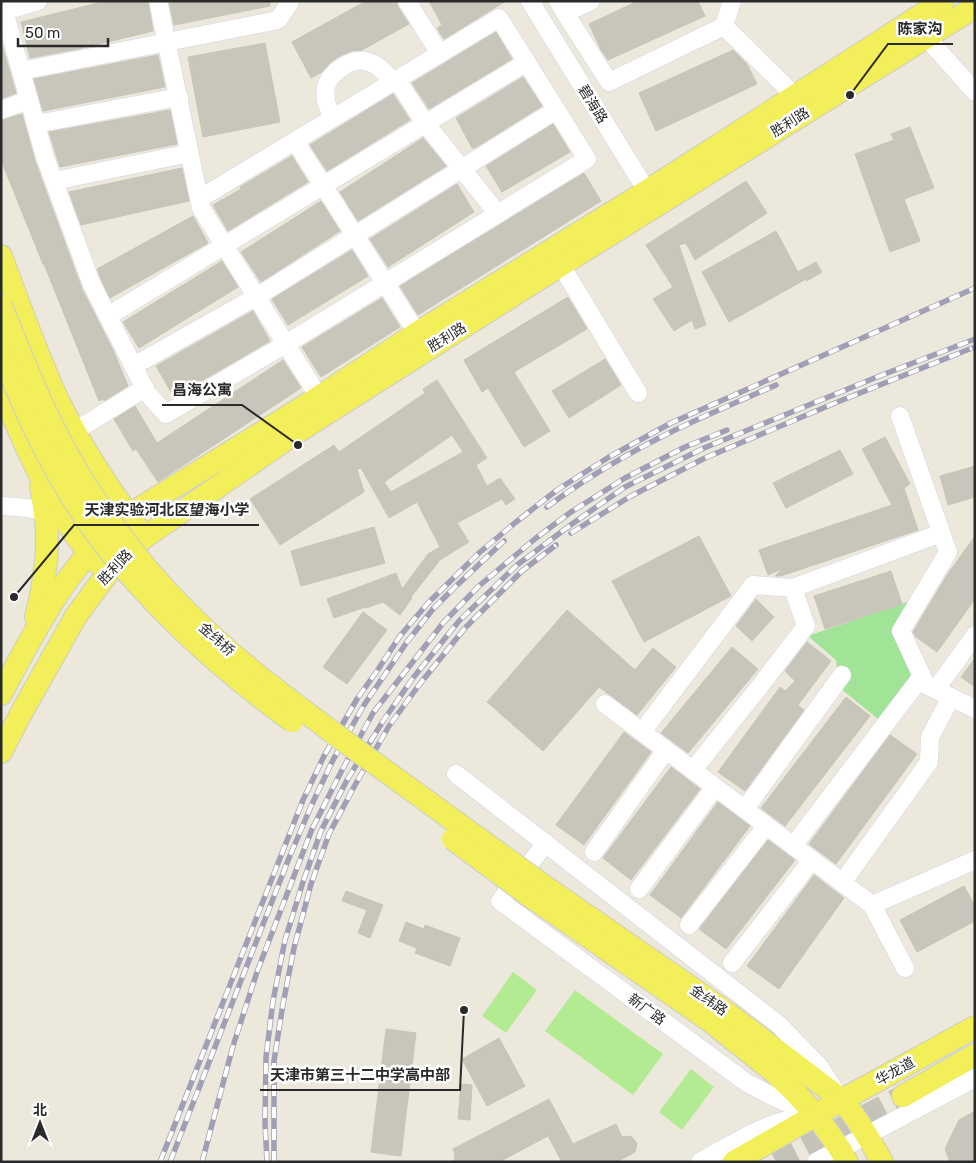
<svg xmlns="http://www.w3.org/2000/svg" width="976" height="1163" font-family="Rubik,'Noto Sans SC',sans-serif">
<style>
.green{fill:#a1e498}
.pitch{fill:#b3eb93}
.building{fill:#c8c5bb;stroke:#c8c5b5;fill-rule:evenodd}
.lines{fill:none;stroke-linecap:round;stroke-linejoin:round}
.major-tunnel{stroke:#c5c3b8;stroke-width:22;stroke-dasharray:22 11;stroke-linecap:butt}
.minor-casing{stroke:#d1d1e3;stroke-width:19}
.major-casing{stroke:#ccc;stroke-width:24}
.minor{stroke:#fff;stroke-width:18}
.major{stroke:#f2ef5b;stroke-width:22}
.rail-casing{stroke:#a09fb5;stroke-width:5.5}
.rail{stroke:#fff;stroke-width:4;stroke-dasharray:11;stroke-linecap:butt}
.major-bridge-casing{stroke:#ccc;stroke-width:24;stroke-linecap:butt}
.major-bridge{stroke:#f2ef5b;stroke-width:22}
.labels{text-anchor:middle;stroke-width:5;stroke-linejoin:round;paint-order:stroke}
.street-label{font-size:14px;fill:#2a2a2a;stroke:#fff}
.leader{fill:none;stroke:#2a2a2a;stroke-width:2}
.callout-dot{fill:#2a2a2a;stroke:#fff;stroke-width:2}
.callout-label{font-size:15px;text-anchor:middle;font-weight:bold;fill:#2a2a2a;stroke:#fff;stroke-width:5;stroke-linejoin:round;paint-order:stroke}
</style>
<rect width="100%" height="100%" fill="#ece9dc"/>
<!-- green -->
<polygon class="green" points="907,602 904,638 920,675 883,723 840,688 836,660 808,636"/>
<!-- pitch -->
<g class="pitch">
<polygon points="513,972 537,990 506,1033 482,1016"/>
<polygon points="575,990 663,1054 633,1095 545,1031"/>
<polygon points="691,1069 714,1087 682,1130 659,1112"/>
</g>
<!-- building -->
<g class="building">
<polygon points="106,1 148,1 153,31 78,49 30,58 21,22"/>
<polygon points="169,1 270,1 270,6 174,25"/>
<polygon points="366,1 396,1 398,7 409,24 362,50 351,51 338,57 331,62 322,72 311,78 292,42"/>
<polygon points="429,1 506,1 444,39 437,28 442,25"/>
<polygon points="638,1 698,1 705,16 608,60 601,50 589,24"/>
<polygon points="496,32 512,59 429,109 412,83"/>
<polygon points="265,43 280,122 203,137 188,57"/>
<polygon points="1,44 2,45 16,93 1,99"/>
<polygon points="733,50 747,64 757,84 656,131 639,93"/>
<polygon points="158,55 165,87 43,111 34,79"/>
<polygon points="523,77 542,106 475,148 472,148 456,118"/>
<polygon points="393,94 410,120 327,171 310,145"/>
<polygon points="170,110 177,144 60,167 49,132"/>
<polygon points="22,114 35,161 82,289 113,350 128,386 104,401 103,399 99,401 44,264 43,264 1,160 1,120"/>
<polygon points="553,124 570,152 502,192 486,166"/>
<polygon points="910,127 934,188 904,199 920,241 890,252 855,154 894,140 891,134"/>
<polygon points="423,138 446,166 358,221 340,192"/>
<polygon points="292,156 308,182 228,231 213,205 241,189 240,187"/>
<polygon points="182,168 189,201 81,225 69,192"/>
<polygon points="584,173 601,201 418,315 400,286"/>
<polygon points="746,181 767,213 695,260 686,243 679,245 706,325 695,329 692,320 674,331 653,299 673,287 646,245"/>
<polygon points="457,184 474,212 388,267 370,239"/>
<polygon points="321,201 340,231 261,282 241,252"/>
<polygon points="193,216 208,243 110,298 102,281 97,269"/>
<polygon points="776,231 798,272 816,262 822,272 807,281 806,279 729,322 702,272"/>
<polygon points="352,250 368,276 288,325 272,299"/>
<polygon points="222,261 238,287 139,348 123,322"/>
<polygon points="568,297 587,329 514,372 550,431 524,447 488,388 482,392 464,360"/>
<polygon points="382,298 400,327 321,377 302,347"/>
<polygon points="253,311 270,341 174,397 156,366"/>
<polygon points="605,359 621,385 569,418 552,391"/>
<polygon points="283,360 301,388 158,482 136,449 133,451 114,419 135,406 157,443"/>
<path d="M 437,380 L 487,458 L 476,465 L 487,486 L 500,478 L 515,499 L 506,505 L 502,499 L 457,523 L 469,542 L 440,560 L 411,597 L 412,598 L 400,615 L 383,602 L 366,608 L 368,606 L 334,618 L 327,599 L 396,573 L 402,589 L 428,554 L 440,547 L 417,502 L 389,518 L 361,468 L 357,469 L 364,492 L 280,545 L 250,499 L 334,445 L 339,452 L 425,393 L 423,389 ZM 452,435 L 463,452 L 391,492 L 384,482 Z"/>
<polygon points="885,437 910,484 904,488 918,530 781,576 775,576 782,569 768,575 759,550 892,505 862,449"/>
<polygon points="840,450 853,474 786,508 773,483"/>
<polygon points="975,466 975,497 948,505 940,476"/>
<polygon points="374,527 385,563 301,586 291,551"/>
<polygon points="699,536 731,596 644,642 612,581"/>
<polygon points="975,536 975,599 937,652 916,637 913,632 947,575"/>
<polygon points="891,571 902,604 825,629 814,596"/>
<polygon points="756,599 774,617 752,641 736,626"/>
<polygon points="567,610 635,670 653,648 676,667 637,715 599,687 543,751 487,702"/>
<polygon points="363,612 387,630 347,684 323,667"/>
<polygon points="807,642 831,661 798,705 804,710 745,791 718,772 780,687 785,691 795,681 785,671"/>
<polygon points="732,647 758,669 688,753 661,733"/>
<polygon points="975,658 975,687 961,677"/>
<polygon points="846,697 870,716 785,826 761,808"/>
<polygon points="624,732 651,752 584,845 556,825"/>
<polygon points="890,735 917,754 836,864 809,844"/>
<polygon points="671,767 700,789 631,880 603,858"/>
<polygon points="718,802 750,826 681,918 650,895"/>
<polygon points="768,840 795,860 726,949 699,929"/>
<polygon points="814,875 844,898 779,989 747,966"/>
<polygon points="964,886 975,906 975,921 917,952 900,920"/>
<polygon points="346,891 383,905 370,938 358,933 367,910 342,901"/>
<polygon points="406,922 424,929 425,925 460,938 450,966 415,953 417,948 399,941"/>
<polygon points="386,1029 416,1033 401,1156 371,1152"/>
<polygon points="499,1038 525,1086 487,1106 462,1059"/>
<polygon points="461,1084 472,1085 470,1120 458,1119"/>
<polygon points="549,1099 573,1144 616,1124 622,1137 631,1136 637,1143 635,1152 617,1162 562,1162 548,1136 499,1162 454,1162 455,1154 453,1149"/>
<polygon points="975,1111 975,1162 950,1162 945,1149 959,1120"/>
</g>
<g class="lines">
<!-- major-tunnel -->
<polyline class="major-tunnel" points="776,1162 903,1096"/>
<defs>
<g id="minor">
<polyline points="38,1 4,11 45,157 92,285 147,393 166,414 286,344 587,159 499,18 199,199"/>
<polyline points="158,1 201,208 319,397"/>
<polyline points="407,1 440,54"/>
<polyline points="530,1 653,201"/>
<polyline points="558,1 565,13 591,1"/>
<polyline points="732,1 724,26 795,96"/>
<polyline points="565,13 609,82 724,26"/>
<polyline points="926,37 975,92"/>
<polyline points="21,71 278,20 289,4 288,1"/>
<polyline points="397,80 425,123 498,214"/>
<polyline points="1,110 29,100"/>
<path d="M 333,118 C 331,112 326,106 326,100 C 325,96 325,88 327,84 C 332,71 352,58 365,61 C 378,64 386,72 392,82"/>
<polyline points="36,124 179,97"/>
<polyline points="295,141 417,333"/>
<polyline points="54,181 190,153"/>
<polyline points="561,265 638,393"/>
<polyline points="108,316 527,62"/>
<polyline points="133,366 256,297 556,110"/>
<polyline points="900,416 948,552 901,631 926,685 975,709"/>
<polyline points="75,431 145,388"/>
<path d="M 1,506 C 20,507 37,508 54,515"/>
<polyline points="936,689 975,635"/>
<polyline points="605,704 872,905 975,860"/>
<polyline points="642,732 753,585 793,588 941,533"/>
<polyline points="693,770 764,681 806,626 793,588"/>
<polyline points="456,774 778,1024 819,1066 834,1089"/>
<polyline points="745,809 842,675"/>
<polyline points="546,843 500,901 747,1083 776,1098 811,1113"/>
<polyline points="793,846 922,676"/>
<polyline points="594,852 666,750"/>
<polyline points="842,883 929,762 930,737 951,697"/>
<polyline points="639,889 715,787"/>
<polyline points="872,905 905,968"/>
<polyline points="689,925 766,826"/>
<polyline points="732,963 812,860"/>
<path d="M 700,1162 C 733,1144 767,1121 806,1116"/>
<polyline points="816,1162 975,1078"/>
</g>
<g id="major">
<path d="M 1,256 C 19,304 36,352 57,398 C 79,443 107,486 137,527"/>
<path d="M 1,388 C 25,446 55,517 98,563"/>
<path d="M 36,617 C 43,589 48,561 47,532 C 46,517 43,501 41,486"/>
<path d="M 1,694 C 36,629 69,561 129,515 L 319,397 L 417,333 L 647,191 L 943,1"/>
<polyline points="1,752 24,708 76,616 107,574 127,552 145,537 294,434 561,265 975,7"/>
<path d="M 537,881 L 722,1009 L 842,1100 C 858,1119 870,1140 882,1162"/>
<polyline points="527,894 710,1021 774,1072 792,1089 816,1115 840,1149 847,1162"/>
<polyline points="903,1096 975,1055"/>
<polyline points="734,1162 842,1100 975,1027"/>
</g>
</defs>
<!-- minor casing -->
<use href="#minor" class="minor-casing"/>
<!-- major casing -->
<use href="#major" class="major-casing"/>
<!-- minor -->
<use href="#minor" class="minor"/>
<!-- major -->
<use href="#major" class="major"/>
<defs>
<g id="rail">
<path d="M 547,507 C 586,478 632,451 675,430 C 708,414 742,400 776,385"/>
<polyline points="571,533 631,496 705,458 835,403 972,348"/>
<polyline points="160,1162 303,800 324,756 357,699 379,668 400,636 428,603 479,553 516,522 557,490 609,457 671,423 975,288"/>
<polyline points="170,1162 289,858 312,804 333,760 364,705 407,642 433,609 453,589 504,541"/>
<polyline points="202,1162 233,1046 257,972 312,829 341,772 373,713 443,623 479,586 536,538 571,512 625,478 685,447 727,430"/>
<polyline points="267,1162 265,1123 266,1057 273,1001 285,940 303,882 321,831 347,780 383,721 413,678 459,621 517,565 572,524 625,487 704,448 877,377 975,339"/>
<polyline points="274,1162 274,1061 283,1004 294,948 311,884 329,834 355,785 389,726 419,685 465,628 522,571 556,545"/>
</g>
</defs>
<!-- rail casing -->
<use href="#rail" class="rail-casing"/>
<!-- rail -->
<use href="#rail" class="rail"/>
<defs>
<g id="major-bridge">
<path d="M 1,306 C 28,373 53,438 94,498 C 122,540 155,581 191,616 C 240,665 296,705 351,746 C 413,791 475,836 537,881"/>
<path d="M 1,350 C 25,413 54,474 93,529 C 149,605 216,665 292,721"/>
<polyline points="453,839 527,894"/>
</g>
</defs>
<!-- major-bridge casing -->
<use href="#major-bridge" class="major-bridge-casing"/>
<!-- major-bridge -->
<use href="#major-bridge" class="major-bridge"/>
</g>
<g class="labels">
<!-- street labels -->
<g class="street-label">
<text transform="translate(593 104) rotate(58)" y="5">碧海路</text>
<text transform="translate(790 122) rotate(-32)" y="5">胜利路</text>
<text transform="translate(447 337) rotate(-32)" y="5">胜利路</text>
<text transform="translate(115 567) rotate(-47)" y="5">胜利路</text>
<text transform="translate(217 639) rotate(42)" y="5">金纬桥</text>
<text transform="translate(709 1000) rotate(35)" y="5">金纬路</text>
<text transform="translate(647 1009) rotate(36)" y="5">新广路</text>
<text transform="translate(895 1071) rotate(-29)" y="5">华龙道</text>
</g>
</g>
<!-- callouts -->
<path class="leader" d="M850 95L888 44H953M298 445L242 405H162M14 597L74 525H259M464 1010L460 1090H260"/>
<g class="callout-dot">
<circle cx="850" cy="95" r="5"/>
<circle cx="298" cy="445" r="5"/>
<circle cx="14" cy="597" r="5"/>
<circle cx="464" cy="1010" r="5"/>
</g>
<g class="callout-label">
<text x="920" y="34">陈家沟</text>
<text x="202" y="395">昌海公寓</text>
<text x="167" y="515">天津实验河北区望海小学</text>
<text x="360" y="1080">天津市第三十二中学高中部</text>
</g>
<!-- border -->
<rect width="976" height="1163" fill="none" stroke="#2a2a2a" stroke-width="5"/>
<!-- north arrow -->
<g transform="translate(40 1123)" stroke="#ffffff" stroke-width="4" paint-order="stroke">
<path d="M0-4L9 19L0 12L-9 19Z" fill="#2a2a2a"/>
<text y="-8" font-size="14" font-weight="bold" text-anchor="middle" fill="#2a2a2a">北</text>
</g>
<!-- scale -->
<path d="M18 38v8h90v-8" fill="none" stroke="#2a2a2a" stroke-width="2.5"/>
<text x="25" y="38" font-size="15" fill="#2a2a2a" stroke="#ffffff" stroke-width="4" paint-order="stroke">50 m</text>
</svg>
